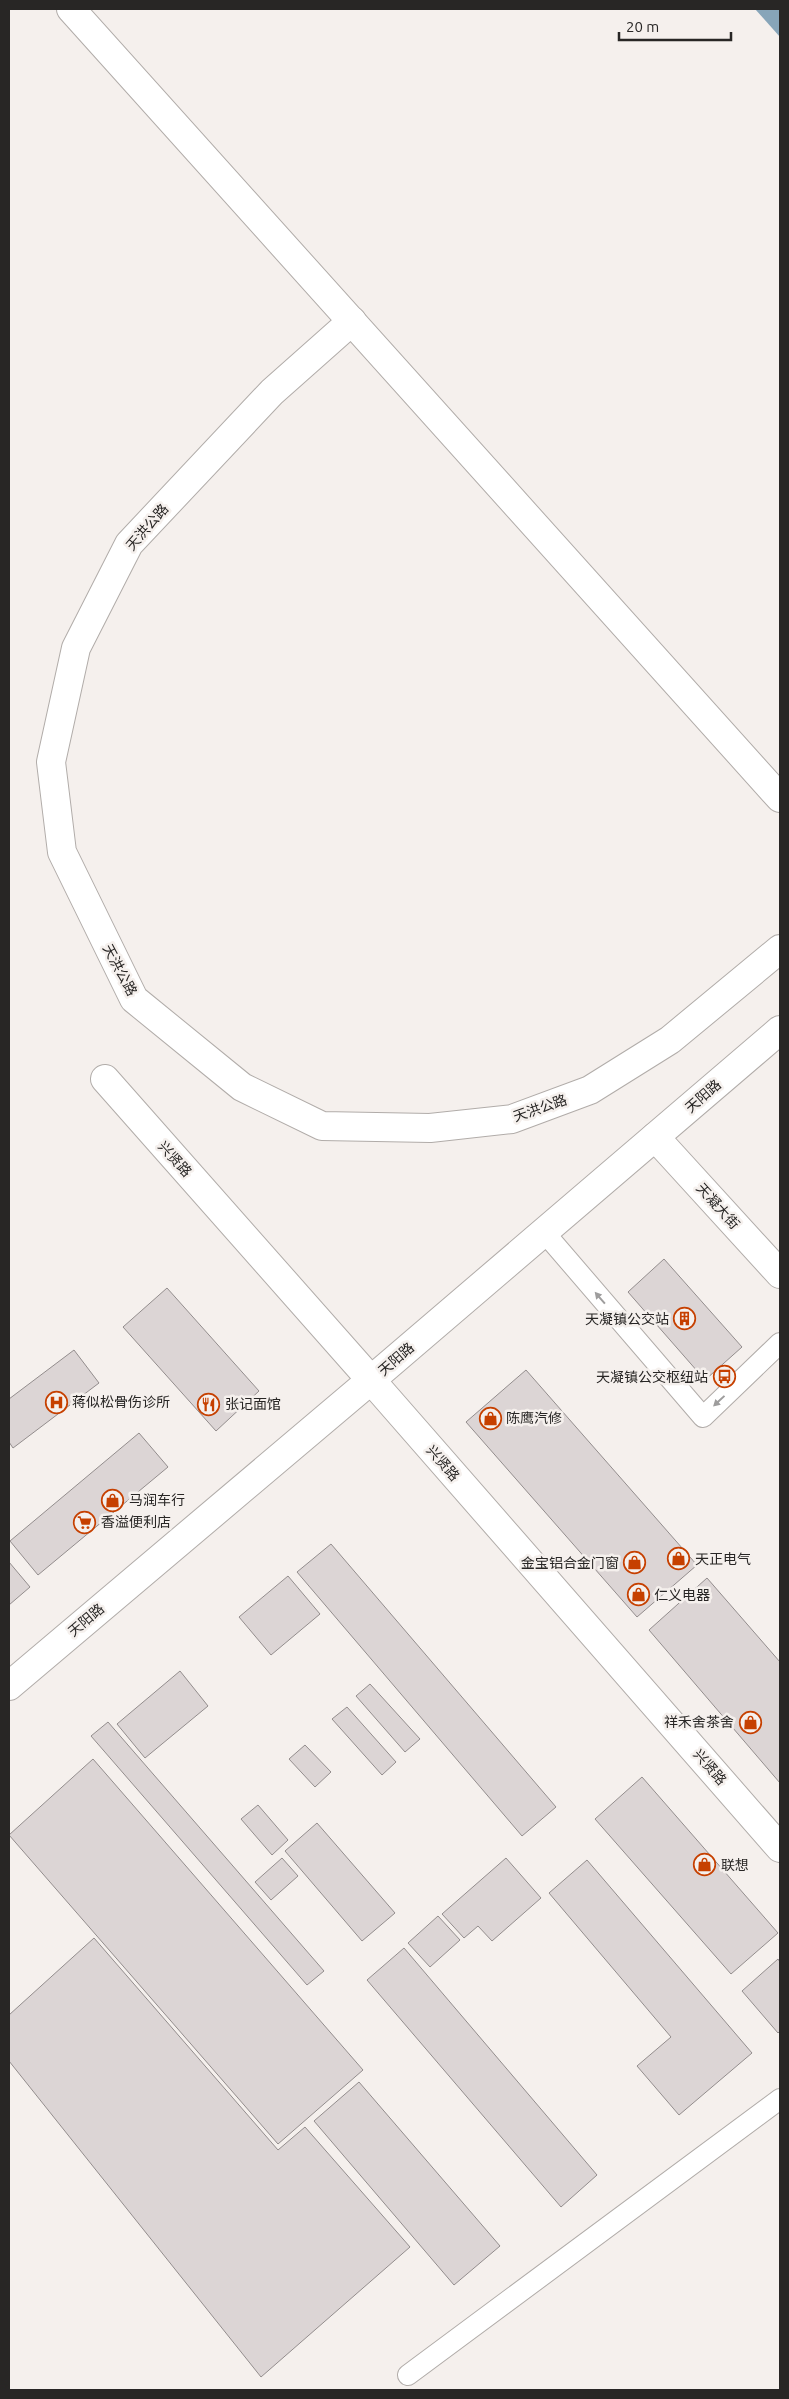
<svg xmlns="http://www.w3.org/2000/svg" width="789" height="2399" font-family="Ubuntu,'Noto Sans SC',sans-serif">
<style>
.water{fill:#87a5b9}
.building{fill:#dcd5d5;stroke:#938d8d}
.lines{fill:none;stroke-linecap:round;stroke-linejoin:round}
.service-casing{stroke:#b1aca9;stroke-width:22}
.minor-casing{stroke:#b1aca9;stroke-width:30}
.tertiary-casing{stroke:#b1aca9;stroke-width:30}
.service{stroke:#fff;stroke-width:20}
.minor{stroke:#fff;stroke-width:28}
.tertiary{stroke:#fff;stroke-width:28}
.oneway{fill:#9e9d9d}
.labels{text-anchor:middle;stroke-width:5;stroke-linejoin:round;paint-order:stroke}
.street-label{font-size:14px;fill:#282625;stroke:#f5f0ed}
.poi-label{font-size:14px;fill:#282625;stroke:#f5f0ed;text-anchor:start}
</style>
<rect width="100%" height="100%" fill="#f5f0ed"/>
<!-- water -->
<polygon class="water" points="755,9 780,9 780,37"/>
<!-- building -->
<g class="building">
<polygon points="664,1259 742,1347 705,1380 628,1292"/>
<polygon points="167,1288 259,1391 216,1431 123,1327"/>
<polygon points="74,1350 99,1383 13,1448 9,1442 9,1399"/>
<polygon points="526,1370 697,1565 637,1617 466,1422"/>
<polygon points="139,1433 168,1467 38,1575 10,1541"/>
<polygon points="331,1544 556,1807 522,1836 297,1572"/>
<polygon points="9,1562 30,1587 9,1605"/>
<polygon points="288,1576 320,1614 271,1655 239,1617"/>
<polygon points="707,1578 780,1662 780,1783 649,1630"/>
<polygon points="180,1671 208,1706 145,1758 117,1724"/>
<polygon points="370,1684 420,1739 405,1752 356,1696"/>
<polygon points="347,1707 396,1762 382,1775 332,1719"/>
<polygon points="108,1722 324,1971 307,1985 91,1736"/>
<polygon points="305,1745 331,1772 315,1787 289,1759"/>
<polygon points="93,1759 363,2070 278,2144 9,1835"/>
<polygon points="642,1777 778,1933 731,1974 595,1819"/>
<polygon points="258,1805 288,1840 272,1855 241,1819"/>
<polygon points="317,1823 395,1913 362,1941 285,1851"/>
<polygon points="282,1858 298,1876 271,1900 255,1882"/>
<polygon points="506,1858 541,1898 492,1941 478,1926 464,1938 442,1914"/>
<polygon points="587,1860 752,2053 679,2115 637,2066 671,2037 549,1893"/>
<polygon points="438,1916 460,1940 430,1967 408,1943"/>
<polygon points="94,1938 278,2150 305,2127 410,2247 261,2377 9,2061 9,2015"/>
<polygon points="404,1948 597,2175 561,2207 367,1980"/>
<polygon points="778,1959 780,1962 780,2031 778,2033 742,1991"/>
<polygon points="359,2082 500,2246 454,2285 314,2121"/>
</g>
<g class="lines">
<defs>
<g id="service">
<polyline points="544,1232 703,1417 780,1343"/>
<polyline points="408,2375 780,2099"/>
</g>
<g id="minor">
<polyline points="105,1079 371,1380"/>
<polyline points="655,1137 780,1274"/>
</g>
<g id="tertiary">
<polyline points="71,9 780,798"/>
<polyline points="352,321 272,392 129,544 76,648 51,762 62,852 134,999 242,1087 322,1126 430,1128 512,1119 590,1090 670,1040 780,949"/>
<polyline points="371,1380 780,1848"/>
<polyline points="9,1686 371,1380 780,1030"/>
</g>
</defs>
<!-- service casing -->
<use href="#service" class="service-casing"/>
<!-- minor casing -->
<use href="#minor" class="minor-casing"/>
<!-- tertiary casing -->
<use href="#tertiary" class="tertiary-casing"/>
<!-- service -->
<use href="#service" class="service"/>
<!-- minor -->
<use href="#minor" class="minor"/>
<!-- tertiary -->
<use href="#tertiary" class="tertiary"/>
</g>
<!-- one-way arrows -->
<defs><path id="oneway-solid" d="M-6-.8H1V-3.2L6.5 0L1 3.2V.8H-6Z" transform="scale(1.25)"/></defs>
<g class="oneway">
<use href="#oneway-solid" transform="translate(600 1298) rotate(-131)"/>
<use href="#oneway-solid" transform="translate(719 1401) rotate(137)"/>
</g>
<!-- icons -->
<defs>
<symbol id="building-ring" viewBox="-11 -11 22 22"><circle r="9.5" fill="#f5f0ed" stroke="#c64000" stroke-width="1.5"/><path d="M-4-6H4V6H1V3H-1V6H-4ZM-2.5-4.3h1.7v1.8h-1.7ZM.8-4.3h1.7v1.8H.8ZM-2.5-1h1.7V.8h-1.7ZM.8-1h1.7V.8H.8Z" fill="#c64000"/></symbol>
<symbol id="bus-ring" viewBox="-11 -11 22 22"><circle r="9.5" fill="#f5f0ed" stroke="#c64000" stroke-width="1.5"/><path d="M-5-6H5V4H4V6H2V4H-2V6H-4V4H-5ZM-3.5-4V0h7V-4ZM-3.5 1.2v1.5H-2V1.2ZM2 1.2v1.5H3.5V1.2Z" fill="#c64000"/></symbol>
<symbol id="hospital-ring" viewBox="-11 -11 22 22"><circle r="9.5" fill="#f5f0ed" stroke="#c64000" stroke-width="1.5"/><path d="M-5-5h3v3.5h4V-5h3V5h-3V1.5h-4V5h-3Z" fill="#c64000"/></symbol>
<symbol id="restaurant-ring" viewBox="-11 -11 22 22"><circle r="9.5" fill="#f5f0ed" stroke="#c64000" stroke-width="1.5"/><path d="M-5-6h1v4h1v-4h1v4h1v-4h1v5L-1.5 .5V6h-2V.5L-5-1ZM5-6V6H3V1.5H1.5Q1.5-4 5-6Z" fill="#c64000"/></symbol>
<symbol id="shop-ring" viewBox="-11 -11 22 22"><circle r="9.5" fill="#f5f0ed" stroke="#c64000" stroke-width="1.5"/><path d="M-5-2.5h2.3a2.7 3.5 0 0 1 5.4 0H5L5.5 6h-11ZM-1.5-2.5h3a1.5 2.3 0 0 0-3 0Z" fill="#c64000"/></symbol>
<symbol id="supermarket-ring" viewBox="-11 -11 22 22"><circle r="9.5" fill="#f5f0ed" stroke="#c64000" stroke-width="1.5"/><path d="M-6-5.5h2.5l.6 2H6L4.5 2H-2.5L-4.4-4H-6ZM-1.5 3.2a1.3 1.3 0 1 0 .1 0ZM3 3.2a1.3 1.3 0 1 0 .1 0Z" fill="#c64000"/></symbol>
</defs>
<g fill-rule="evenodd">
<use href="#building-ring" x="672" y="1306" width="25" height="25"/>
<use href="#bus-ring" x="712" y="1364" width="25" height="25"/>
<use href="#hospital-ring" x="44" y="1390" width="25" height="25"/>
<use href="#restaurant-ring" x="196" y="1392" width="25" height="25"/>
<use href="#shop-ring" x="478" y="1406" width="25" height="25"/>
<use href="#shop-ring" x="100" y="1488" width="25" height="25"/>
<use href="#supermarket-ring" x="72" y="1510" width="25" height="25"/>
<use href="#shop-ring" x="666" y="1546" width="25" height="25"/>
<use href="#shop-ring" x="622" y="1550" width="25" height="25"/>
<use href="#shop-ring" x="626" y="1582" width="25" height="25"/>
<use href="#shop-ring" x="738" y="1710" width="25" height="25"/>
<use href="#shop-ring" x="692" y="1852" width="25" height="25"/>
</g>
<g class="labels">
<!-- street labels -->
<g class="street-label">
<text transform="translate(147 527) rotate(-49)" y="5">天洪公路</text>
<text transform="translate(120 970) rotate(62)" y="5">天洪公路</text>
<text transform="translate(703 1096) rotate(-41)" y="5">天阳路</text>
<text transform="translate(540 1108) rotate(-19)" y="5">天洪公路</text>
<text transform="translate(175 1159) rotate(48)" y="5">兴贤路</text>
<text transform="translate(718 1206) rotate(48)" y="5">天凝大街</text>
<text transform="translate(396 1359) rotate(-41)" y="5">天阳路</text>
<text transform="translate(443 1463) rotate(49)" y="5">兴贤路</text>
<text transform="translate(86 1620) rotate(-40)" y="5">天阳路</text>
<text transform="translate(710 1767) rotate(49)" y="5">兴贤路</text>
</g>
<!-- poi labels -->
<g class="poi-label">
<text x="669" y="1324" text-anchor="end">天凝镇公交站</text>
<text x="708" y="1382" text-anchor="end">天凝镇公交枢纽站</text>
<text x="72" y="1407">蒋似松骨伤诊所</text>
<text x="225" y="1409">张记面馆</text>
<text x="506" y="1423">陈鹰汽修</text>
<text x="129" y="1505">马润车行</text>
<text x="101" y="1527">香溢便利店</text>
<text x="695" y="1564">天正电气</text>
<text x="619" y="1568" text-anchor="end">金宝铝合金门窗</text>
<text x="654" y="1600">仁义电器</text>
<text x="734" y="1727" text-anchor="end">祥禾舍茶舍</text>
<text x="721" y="1870">联想</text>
</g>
</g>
<!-- border -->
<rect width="789" height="2399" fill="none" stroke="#282625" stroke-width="20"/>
<!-- scale -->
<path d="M619 32v8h112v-8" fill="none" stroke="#282625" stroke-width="2.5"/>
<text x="626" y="32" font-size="15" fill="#282625" stroke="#f5f0ed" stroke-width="4" paint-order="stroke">20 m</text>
</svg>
